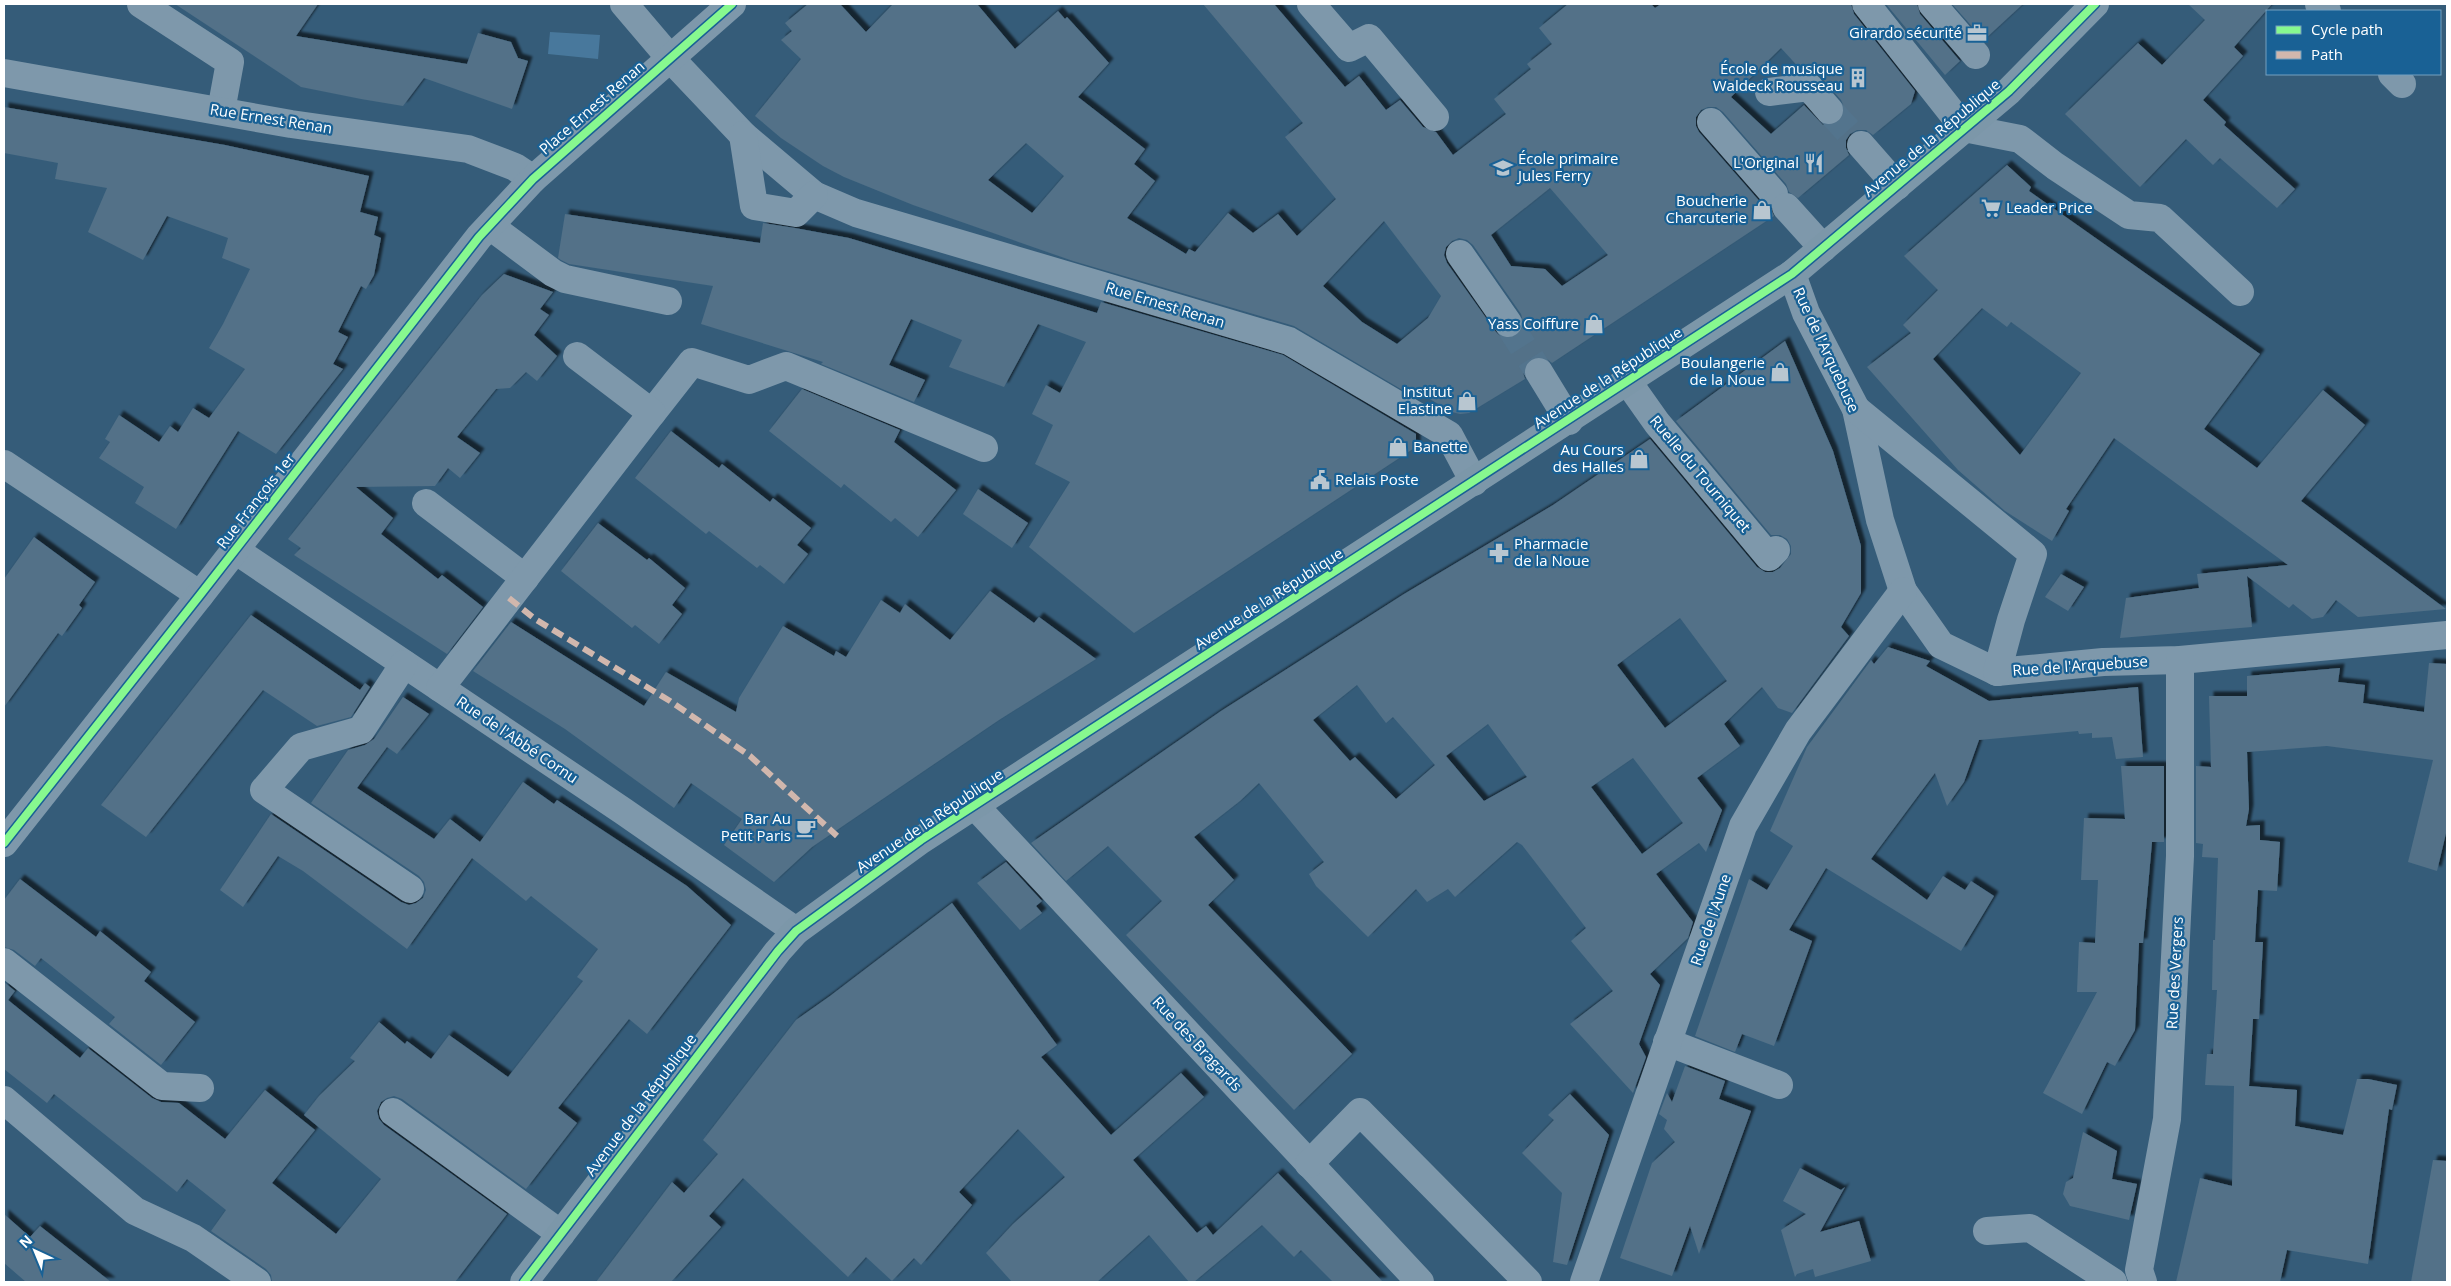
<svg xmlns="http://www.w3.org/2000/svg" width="2451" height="1286" font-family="'Open Sans',sans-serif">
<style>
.water{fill:#48789c}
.building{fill:#527188;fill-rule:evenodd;filter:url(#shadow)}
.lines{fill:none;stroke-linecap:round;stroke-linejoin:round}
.minor-tunnel{stroke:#53748d;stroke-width:28;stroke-dasharray:28 14;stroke-linecap:butt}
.minor{stroke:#7e98ab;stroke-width:28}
.major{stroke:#7c97a9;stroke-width:28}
.quiet{stroke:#d1b7ad;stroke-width:6;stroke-dasharray:12 6;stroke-linecap:butt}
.cycleway-casing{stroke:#196195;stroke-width:11}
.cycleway{stroke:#87f88f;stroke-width:8}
.labels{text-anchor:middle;stroke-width:4.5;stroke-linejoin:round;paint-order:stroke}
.poi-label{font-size:15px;fill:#fff;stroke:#196195;text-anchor:end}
.street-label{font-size:15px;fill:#fff;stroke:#196195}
</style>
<defs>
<filter id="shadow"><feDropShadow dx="4.5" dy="-4.5" stdDeviation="1" flood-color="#0009"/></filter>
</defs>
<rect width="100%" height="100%" fill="#355c79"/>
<!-- water -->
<polygon class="water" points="550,32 600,35 598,59 548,54"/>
<!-- building -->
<g class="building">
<polygon points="175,4 318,4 296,36 467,64 478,33 511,42 518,58 528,61 512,109 424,78 403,106 361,99 301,87"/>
<path d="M 808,4 L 840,4 L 866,32 L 893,4 L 977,4 L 1015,49 L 1058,11 L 1065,19 L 1067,17 L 1109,63 L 1078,97 L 1145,149 L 1134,164 L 1155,181 L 1127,218 L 1186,254 L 1189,249 L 1195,252 L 1228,213 L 1253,233 L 1278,214 L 1297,236 L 1336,199 L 1285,137 L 1303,123 L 1203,4 L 1274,4 L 1345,87 L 1359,76 L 1386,110 L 1400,100 L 1423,127 L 1436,132 L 1453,155 L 1506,114 L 1494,99 L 1531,69 L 1527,64 L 1552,44 L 1539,28 L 1568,4 L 1651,4 L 1655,8 L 1661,4 L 1851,4 L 1854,14 L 1915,91 L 1911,104 L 1873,135 L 1866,130 L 1857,130 L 1850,134 L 1846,140 L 1846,148 L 1849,155 L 1798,198 L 1789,192 L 1786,184 L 1723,112 L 1716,107 L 1708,107 L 1701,110 L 1696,117 L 1696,126 L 1699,132 L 1762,204 L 1771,209 L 1774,216 L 1552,363 L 1547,359 L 1539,356 L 1530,359 L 1525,365 L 1523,372 L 1525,379 L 1469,413 L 1460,414 L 1452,412 L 1416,391 L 1416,398 L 1294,326 L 1073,261 L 913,205 L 844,177 L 823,166 L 781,138 L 755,116 L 801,59 L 781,40 L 792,31 L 785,23 ZM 1781,48 L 1803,72 L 1814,72 L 1820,76 L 1841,100 L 1844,107 L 1844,115 L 1839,122 L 1832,125 L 1823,125 L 1804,105 L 1771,134 L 1731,97 ZM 1026,143 L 1064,176 L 1032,213 L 988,180 ZM 1550,188 L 1608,255 L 1562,286 L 1545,269 L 1511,266 L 1491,235 ZM 1384,221 L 1441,296 L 1428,318 L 1397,344 L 1362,322 L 1323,286 ZM 1459,238 L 1467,240 L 1473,245 L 1521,314 L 1523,321 L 1522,329 L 1516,336 L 1509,339 L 1501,337 L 1496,332 L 1447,263 L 1444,255 L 1446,247 L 1452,241 Z"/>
<polygon points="1886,4 1917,4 1920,14 1960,61 1945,75"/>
<polygon points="1952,4 2023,4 1984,40"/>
<polygon points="2188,4 2272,4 2234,47 2243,56 2203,100 2226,122 2224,125 2295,189 2277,208 2220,158 2213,165 2186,139 2140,187 2065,114 2138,43 2162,65 2205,20"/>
<polygon points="4,107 225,145 369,176 360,212 378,217 374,235 381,238 374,275 366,289 361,286 338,332 348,337 333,364 343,369 276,454 238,431 176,529 135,503 144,487 99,458 110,442 105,439 119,415 159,442 170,426 178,432 193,408 209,418 245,369 209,348 223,324 250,269 222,258 228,238 167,216 143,260 88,232 107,188 55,179 58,163 4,153"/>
<path d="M 2007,165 L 2031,187 L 2029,191 L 2260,354 L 2204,429 L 2257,468 L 2323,390 L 2365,425 L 2301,501 L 2446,609 L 2358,617 L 2336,600 L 2323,617 L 2312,619 L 2293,604 L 2289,608 L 2247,576 L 2252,627 L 2120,638 L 2126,598 L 2199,588 L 2197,574 L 2288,565 L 2114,438 L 2066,509 L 2069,511 L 2052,541 L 2005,511 L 1958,470 L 1867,367 L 1911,333 L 1903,325 L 1938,290 L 1904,256 ZM 1982,308 L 2007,327 L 2011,322 L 2081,373 L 2020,455 L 1933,359 Z"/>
<polygon points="565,214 760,243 763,223 795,228 849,238 1097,313 1101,302 1283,355 1416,434 1416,447 1134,633 1029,547 1070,482 1035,464 1053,425 1032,414 1046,385 1060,393 1086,342 1038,324 1004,387 949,367 962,340 911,319 889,365 925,380 914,402 821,364 823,362 701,324 713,286 569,264 561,260 558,258"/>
<polygon points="504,274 553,292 540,309 549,315 534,335 557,356 537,381 526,372 510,388 496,389 457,437 480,453 460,478 448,468 435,486 356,487 393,518 381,534 438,579 442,575 483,607 447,654 294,555 301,548 288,539 482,295"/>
<path d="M 1785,341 L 1833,451 L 1861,546 L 1861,593 L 1841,627 L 1849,636 L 1792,713 L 1778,708 L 1762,687 L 1724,724 L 1740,746 L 1697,778 L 1722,810 L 1706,852 L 1699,843 L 1656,874 L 1693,922 L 1688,938 L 1650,974 L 1660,985 L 1639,1044 L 1646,1057 L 1633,1093 L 1570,1024 L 1613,991 L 1571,941 L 1586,928 L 1522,845 L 1517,842 L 1455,897 L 1448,889 L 1427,902 L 1416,889 L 1368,937 L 1316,886 L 1309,874 L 1324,862 L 1259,783 L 1240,801 L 1194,837 L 1234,880 L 1208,905 L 1352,1054 L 1294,1110 L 1126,935 L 1162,901 L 1108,846 L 1066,881 L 1031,843 L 1221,711 L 1404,594 L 1553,505 L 1650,439 L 1757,567 L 1765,572 L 1773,572 L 1780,568 L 1791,554 L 1791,546 L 1787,539 L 1780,535 L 1771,535 L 1676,421 ZM 1680,618 L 1727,681 L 1665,728 L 1617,665 ZM 1357,685 L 1386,723 L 1393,717 L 1435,765 L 1396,799 L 1355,757 L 1350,761 L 1313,720 ZM 1488,724 L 1527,777 L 1484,801 L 1446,756 ZM 1633,758 L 1683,823 L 1642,854 L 1591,787 Z"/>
<polygon points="802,389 900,430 894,442 956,490 918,537 895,518 891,522 844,484 841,488 769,431"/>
<polygon points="671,431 719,468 722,464 770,502 773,498 811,528 797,545 808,554 784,584 760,565 757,568 709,531 706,534 635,478"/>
<polygon points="978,489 1028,523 1012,548 963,514"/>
<polygon points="598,523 647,560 649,558 685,588 672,605 682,614 659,644 635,625 632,628 561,571"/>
<polygon points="34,537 95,582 79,605 82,608 62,636 58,633 4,707 4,579"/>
<polygon points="2061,574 2084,587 2068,611 2045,597"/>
<polygon points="990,591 1034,623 1039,617 1096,659 999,720 812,847 774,882 724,845 742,819 691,783 674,808 565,729 473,671 511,622 644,706 666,672 736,712 739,698 783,626 834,656 836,651 846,657 881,600 900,613 905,604 950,640"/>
<polygon points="251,615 360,690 365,683 370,687 351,717 317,726 263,690 146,837 101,805"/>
<polygon points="1888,647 1930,661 1926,666 1989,701 2138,687 2143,757 2116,759 2112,737 2092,738 2092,733 2079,734 2078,731 1979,740 1964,782 1947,806 1935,773 1871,859 1927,900 1943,876 1965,890 1971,881 1994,896 1961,951 1826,868 1789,930 1812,941 1774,1046 1742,1034 1735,1052 1695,1036 1749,879 1767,890 1793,846 1770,831 1807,747 1871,660 1874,664"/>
<polygon points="2429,663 2447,664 2447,829 2437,871 2408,862 2433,760 2327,746 2247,752 2249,809 2246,826 2260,825 2260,840 2280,842 2277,891 2258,890 2255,942 2263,942 2259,1019 2253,1019 2249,1086 2297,1090 2295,1126 2343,1135 2357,1079 2368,1079 2397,1085 2392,1110 2389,1109 2368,1264 2287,1250 2280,1282 2176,1282 2200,1178 2232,1186 2234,1086 2205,1085 2207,1054 2213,1054 2217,990 2212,990 2213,940 2215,940 2218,858 2202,857 2203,844 2196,843 2196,766 2211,767 2209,696 2247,696 2247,676 2340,668 2338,682 2365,685 2363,703 2424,712"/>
<polygon points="403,697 429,714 397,754 387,747 357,788 434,839 450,819 480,842 523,782 554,804 557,800 687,886 731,925 647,1034 629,1019 558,1108 577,1123 526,1189 402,1099 394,1096 387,1098 381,1102 377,1111 379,1119 384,1125 507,1214 455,1282 272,1282 271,1275 266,1269 211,1231 226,1210 187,1179 177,1192 54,1094 47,1103 4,1069 4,982 15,991 8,1000 80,1058 88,1048 152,1098 161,1102 179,1103 225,1139 265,1090 315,1130 272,1183 336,1234 381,1179 304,1115 319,1096 355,1061 350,1058 379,1022 405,1044 407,1041 431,1059 449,1035 508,1077 583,981 577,977 598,949 531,896 526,901 472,858 407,949 303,871 278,856 243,907 220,890 271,814 401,902 409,905 416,903 423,898 426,890 424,882 419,876 311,803 348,750 365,745 374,739"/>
<polygon points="2121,766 2164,766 2164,842 2152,842 2143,943 2139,943 2135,1030 2115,1066 2107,1062 2082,1114 2043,1093 2097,992 2077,992 2079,942 2095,943 2098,880 2081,880 2084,818 2125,819"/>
<polygon points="1006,862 1042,901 1036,906 1042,913 1020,930 977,883"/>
<polygon points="20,879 96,937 100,931 151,972 144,981 195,1022 161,1065 109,1024 115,1017 41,958 35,966 14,950 4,947 4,900"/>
<polygon points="952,903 1057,1045 1041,1057 1111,1135 1181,1073 1204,1097 1133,1160 1197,1233 1206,1226 1213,1235 1278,1173 1383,1282 1333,1282 1301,1250 1294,1257 1262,1225 1194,1282 1189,1282 1149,1235 1097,1282 1012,1282 986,1253 1013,1224 1065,1177 1018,1129 959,1192 972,1205 921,1265 914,1258 892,1281 866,1257 848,1277 743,1178 709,1216 721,1227 671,1282 596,1282 672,1182 684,1193 718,1154 703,1140 796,1020 830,996"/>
<polygon points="1685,1066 1725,1081 1719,1099 1751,1111 1699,1254 1690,1226 1672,1276 1620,1258 1652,1163 1675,1142 1664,1129 1667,1120 1659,1114 1667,1093 1672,1102"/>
<polygon points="1570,1094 1609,1135 1567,1265 1553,1262 1562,1193 1522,1153 1554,1120 1548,1115"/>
<polygon points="2083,1132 2117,1151 2112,1179 2137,1184 2129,1220 2070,1206 2063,1194 2066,1182 2073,1178"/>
<polygon points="2433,1160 2447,1161 2447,1282 2411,1282"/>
<polygon points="1800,1168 1841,1190 1845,1187 1820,1232 1859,1221 1871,1261 1815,1277 1813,1269 1797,1274 1795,1277 1781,1230 1806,1214 1783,1201"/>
<polygon points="4,1214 30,1237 40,1226 111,1282 26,1282 4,1263"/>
</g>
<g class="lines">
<!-- minor-tunnel -->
<g class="minor-tunnel">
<polyline points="1829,110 1861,145"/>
<polyline points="1508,323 1539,372"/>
</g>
<!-- minor -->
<g class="minor">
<polyline points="141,4 230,62 221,111"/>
<polyline points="624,4 670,58 743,135 814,195 856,213 1289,341 1449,435 1474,482"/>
<polyline points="1311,4 1349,48 1369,38 1435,117"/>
<polyline points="1866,4 1964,128 2020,139 2055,166 2129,215 2160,218 2240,292"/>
<polyline points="1932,4 1976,55"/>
<polyline points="2319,4 2327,11"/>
<polyline points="4,73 291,124 468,149 515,167 533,179"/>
<polyline points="2392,74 2402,84"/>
<polyline points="1769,92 1809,87 1829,110"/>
<polyline points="1711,122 1774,194"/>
<polyline points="743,135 754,206 796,213 814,195"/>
<polyline points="1861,145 1897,186"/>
<polyline points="1786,207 1823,248"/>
<polyline points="490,226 553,273 565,279 668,301"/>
<polyline points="1460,254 1508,323"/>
<polyline points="1792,274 1806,313 1856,409 1880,520 1903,591 1941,645 1997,672 2103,662 2180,660 2447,635"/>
<polyline points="1539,372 1569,421"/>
<polyline points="1628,382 1657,423 1769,557 1776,550"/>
<polyline points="1856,409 2033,554 2011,620 1997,672"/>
<polyline points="652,413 692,362 749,380 786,366 984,448"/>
<polyline points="4,464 200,595"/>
<polyline points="426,503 525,578"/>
<polyline points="235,550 623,811 796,931"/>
<polyline points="404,664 361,730 301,747 264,790 410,889"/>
<polyline points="440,688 652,413 577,356"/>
<polyline points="975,806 1420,1282"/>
<polyline points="4,843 200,595 479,237 533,179 732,4"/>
<polyline points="4,962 162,1086 200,1088"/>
<polyline points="1667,1042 1779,1085"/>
<polyline points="4,1100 135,1211 193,1238 257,1282"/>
<polyline points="393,1112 561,1234"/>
<polyline points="1309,1164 1360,1112 1528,1282"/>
<polyline points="1987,1231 2030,1228 2113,1282"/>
<polyline points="1584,1282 1743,826 1798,731 1903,591"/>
<polyline points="2143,1282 2139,1270 2167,1119 2180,856 2180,660"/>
</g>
<!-- major -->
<polyline class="major" points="524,1282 778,951 796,931 921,840 1792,274 2009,91 2095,4"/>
<!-- quiet -->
<polyline class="quiet" points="509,598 535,619 670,701 750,756 837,836"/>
<defs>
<g id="cycleway">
<polyline points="4,843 200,595 479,237 533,179 732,4"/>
<polyline points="524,1282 778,951 796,931 921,840 1792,274 2009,91 2095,4"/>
</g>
</defs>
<!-- cycleway casing -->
<use href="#cycleway" class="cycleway-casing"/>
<!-- cycleway -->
<use href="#cycleway" class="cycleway"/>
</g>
<!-- icons -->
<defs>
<symbol id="office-bare" viewBox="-9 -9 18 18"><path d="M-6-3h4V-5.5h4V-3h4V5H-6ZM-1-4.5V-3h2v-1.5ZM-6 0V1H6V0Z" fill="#b8c6d0" stroke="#196195" stroke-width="2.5" paint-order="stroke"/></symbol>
<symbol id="building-bare" viewBox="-9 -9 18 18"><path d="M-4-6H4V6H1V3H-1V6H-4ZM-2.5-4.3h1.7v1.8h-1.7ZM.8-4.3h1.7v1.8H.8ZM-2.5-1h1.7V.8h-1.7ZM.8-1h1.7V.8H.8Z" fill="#b8c6d0" stroke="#196195" stroke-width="2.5" paint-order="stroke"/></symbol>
<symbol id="restaurant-bare" viewBox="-9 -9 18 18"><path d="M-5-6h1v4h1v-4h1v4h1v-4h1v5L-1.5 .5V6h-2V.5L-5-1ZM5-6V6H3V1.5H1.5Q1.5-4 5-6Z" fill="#b8c6d0" stroke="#196195" stroke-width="2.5" paint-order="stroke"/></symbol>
<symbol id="school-bare" viewBox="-9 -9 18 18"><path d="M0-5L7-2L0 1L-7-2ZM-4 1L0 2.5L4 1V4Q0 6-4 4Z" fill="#b8c6d0" stroke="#196195" stroke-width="2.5" paint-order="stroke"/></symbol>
<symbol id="supermarket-bare" viewBox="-9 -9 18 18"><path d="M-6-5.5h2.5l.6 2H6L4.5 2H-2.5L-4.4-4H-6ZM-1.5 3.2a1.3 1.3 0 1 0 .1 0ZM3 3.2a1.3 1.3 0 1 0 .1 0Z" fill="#b8c6d0" stroke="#196195" stroke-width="2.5" paint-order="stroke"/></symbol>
<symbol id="shop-bare" viewBox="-9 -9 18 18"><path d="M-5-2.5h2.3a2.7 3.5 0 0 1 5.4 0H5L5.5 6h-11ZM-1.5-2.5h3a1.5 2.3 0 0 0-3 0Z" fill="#b8c6d0" stroke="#196195" stroke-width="2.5" paint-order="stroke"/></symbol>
<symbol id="civic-bare" viewBox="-9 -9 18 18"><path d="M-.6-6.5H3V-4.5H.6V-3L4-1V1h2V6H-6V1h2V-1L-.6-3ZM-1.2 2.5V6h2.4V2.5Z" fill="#b8c6d0" stroke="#196195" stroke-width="2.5" paint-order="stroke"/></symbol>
<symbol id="pharmacy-bare" viewBox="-9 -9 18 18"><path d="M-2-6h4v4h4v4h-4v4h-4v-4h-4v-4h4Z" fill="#b8c6d0" stroke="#196195" stroke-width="2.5" paint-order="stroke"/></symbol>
<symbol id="cafe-bare" viewBox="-9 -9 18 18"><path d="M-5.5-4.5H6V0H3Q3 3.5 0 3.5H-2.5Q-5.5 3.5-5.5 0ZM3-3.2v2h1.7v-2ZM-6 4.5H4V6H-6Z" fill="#b8c6d0" stroke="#196195" stroke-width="2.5" paint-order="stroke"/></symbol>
</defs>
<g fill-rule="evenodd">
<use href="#office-bare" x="1963" y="19" width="28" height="28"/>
<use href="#building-bare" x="1844" y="64" width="28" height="28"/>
<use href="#restaurant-bare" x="1800" y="149" width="28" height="28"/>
<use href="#school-bare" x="1489" y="154" width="28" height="28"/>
<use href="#supermarket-bare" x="1977" y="194" width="28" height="28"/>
<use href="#shop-bare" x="1748" y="196" width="28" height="28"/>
<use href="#shop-bare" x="1580" y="310" width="28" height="28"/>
<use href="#shop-bare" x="1766" y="358" width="28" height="28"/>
<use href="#shop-bare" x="1453" y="387" width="28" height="28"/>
<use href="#shop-bare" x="1384" y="433" width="28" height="28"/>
<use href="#shop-bare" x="1625" y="445" width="28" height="28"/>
<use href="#civic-bare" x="1306" y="466" width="28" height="28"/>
<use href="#pharmacy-bare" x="1485" y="539" width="28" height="28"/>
<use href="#cafe-bare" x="792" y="814" width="28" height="28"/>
</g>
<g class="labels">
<!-- poi labels -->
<g class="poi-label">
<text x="1962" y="38">Girardo sécurité</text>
<text x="1843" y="74">École de musique<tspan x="1843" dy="17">Waldeck Rousseau</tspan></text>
<text x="1518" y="164" text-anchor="start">École primaire<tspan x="1518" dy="17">Jules Ferry</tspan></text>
<text x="1799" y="168">L'Original</text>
<text x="1747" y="206">Boucherie<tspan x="1747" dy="17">Charcuterie</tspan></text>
<text x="2006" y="213" text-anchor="start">Leader Price</text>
<text x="1579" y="329">Yass Coiffure</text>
<text x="1765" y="368">Boulangerie<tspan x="1765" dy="17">de la Noue</tspan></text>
<text x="1452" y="397">Institut<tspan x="1452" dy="17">Elastine</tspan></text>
<text x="1413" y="452" text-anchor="start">Banette</text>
<text x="1624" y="455">Au Cours<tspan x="1624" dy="17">des Halles</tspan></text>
<text x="1335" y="485" text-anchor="start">Relais Poste</text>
<text x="1514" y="549" text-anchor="start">Pharmacie<tspan x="1514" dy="17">de la Noue</tspan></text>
<text x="791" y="824">Bar Au<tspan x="791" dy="17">Petit Paris</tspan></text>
</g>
<!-- street labels -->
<g class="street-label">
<text transform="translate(592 108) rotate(-41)" y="5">Place Ernest Renan</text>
<text transform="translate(271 119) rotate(9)" y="5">Rue Ernest Renan</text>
<text transform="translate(1932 138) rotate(-40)" y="5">Avenue de la République</text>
<text transform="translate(1165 305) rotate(17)" y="5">Rue Ernest Renan</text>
<text transform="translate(1826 350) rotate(65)" y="5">Rue de l'Arquebuse</text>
<text transform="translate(1608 378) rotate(-33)" y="5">Avenue de la République</text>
<text transform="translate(1700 474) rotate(50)" y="5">Ruelle du Tourniquet</text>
<text transform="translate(256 501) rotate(-52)" y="5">Rue François 1er</text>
<text transform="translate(1269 599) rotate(-33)" y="5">Avenue de la République</text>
<text transform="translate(2080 666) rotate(-4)" y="5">Rue de l'Arquebuse</text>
<text transform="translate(517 740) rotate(34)" y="5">Rue de l'Abbé Cornu</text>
<text transform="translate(930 821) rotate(-34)" y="5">Avenue de la République</text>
<text transform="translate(1711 920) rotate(-71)" y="5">Rue de l'Aune</text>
<text transform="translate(2175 973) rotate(-87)" y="5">Rue des Vergers</text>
<text transform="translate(1197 1044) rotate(47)" y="5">Rue des Bragards</text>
<text transform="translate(641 1105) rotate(-53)" y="5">Avenue de la République</text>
</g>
</g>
<!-- border -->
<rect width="2451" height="1286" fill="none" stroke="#ffffff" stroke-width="10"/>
<!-- legend -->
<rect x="2266" y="10" width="175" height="65" fill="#196195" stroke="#75a0bf"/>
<rect x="2276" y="26" width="25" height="8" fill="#87f88f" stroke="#75a0bf"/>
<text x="2311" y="35" font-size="15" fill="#ffffff">Cycle path</text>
<rect x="2276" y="51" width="25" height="8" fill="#d1b7ad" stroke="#75a0bf"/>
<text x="2311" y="60" font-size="15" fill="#ffffff">Path</text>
<!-- north arrow -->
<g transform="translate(35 1251) rotate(316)" stroke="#196195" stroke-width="4" paint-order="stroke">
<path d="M0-4L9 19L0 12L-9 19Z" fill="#ffffff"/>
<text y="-8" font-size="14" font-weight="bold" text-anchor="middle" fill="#ffffff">N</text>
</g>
</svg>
